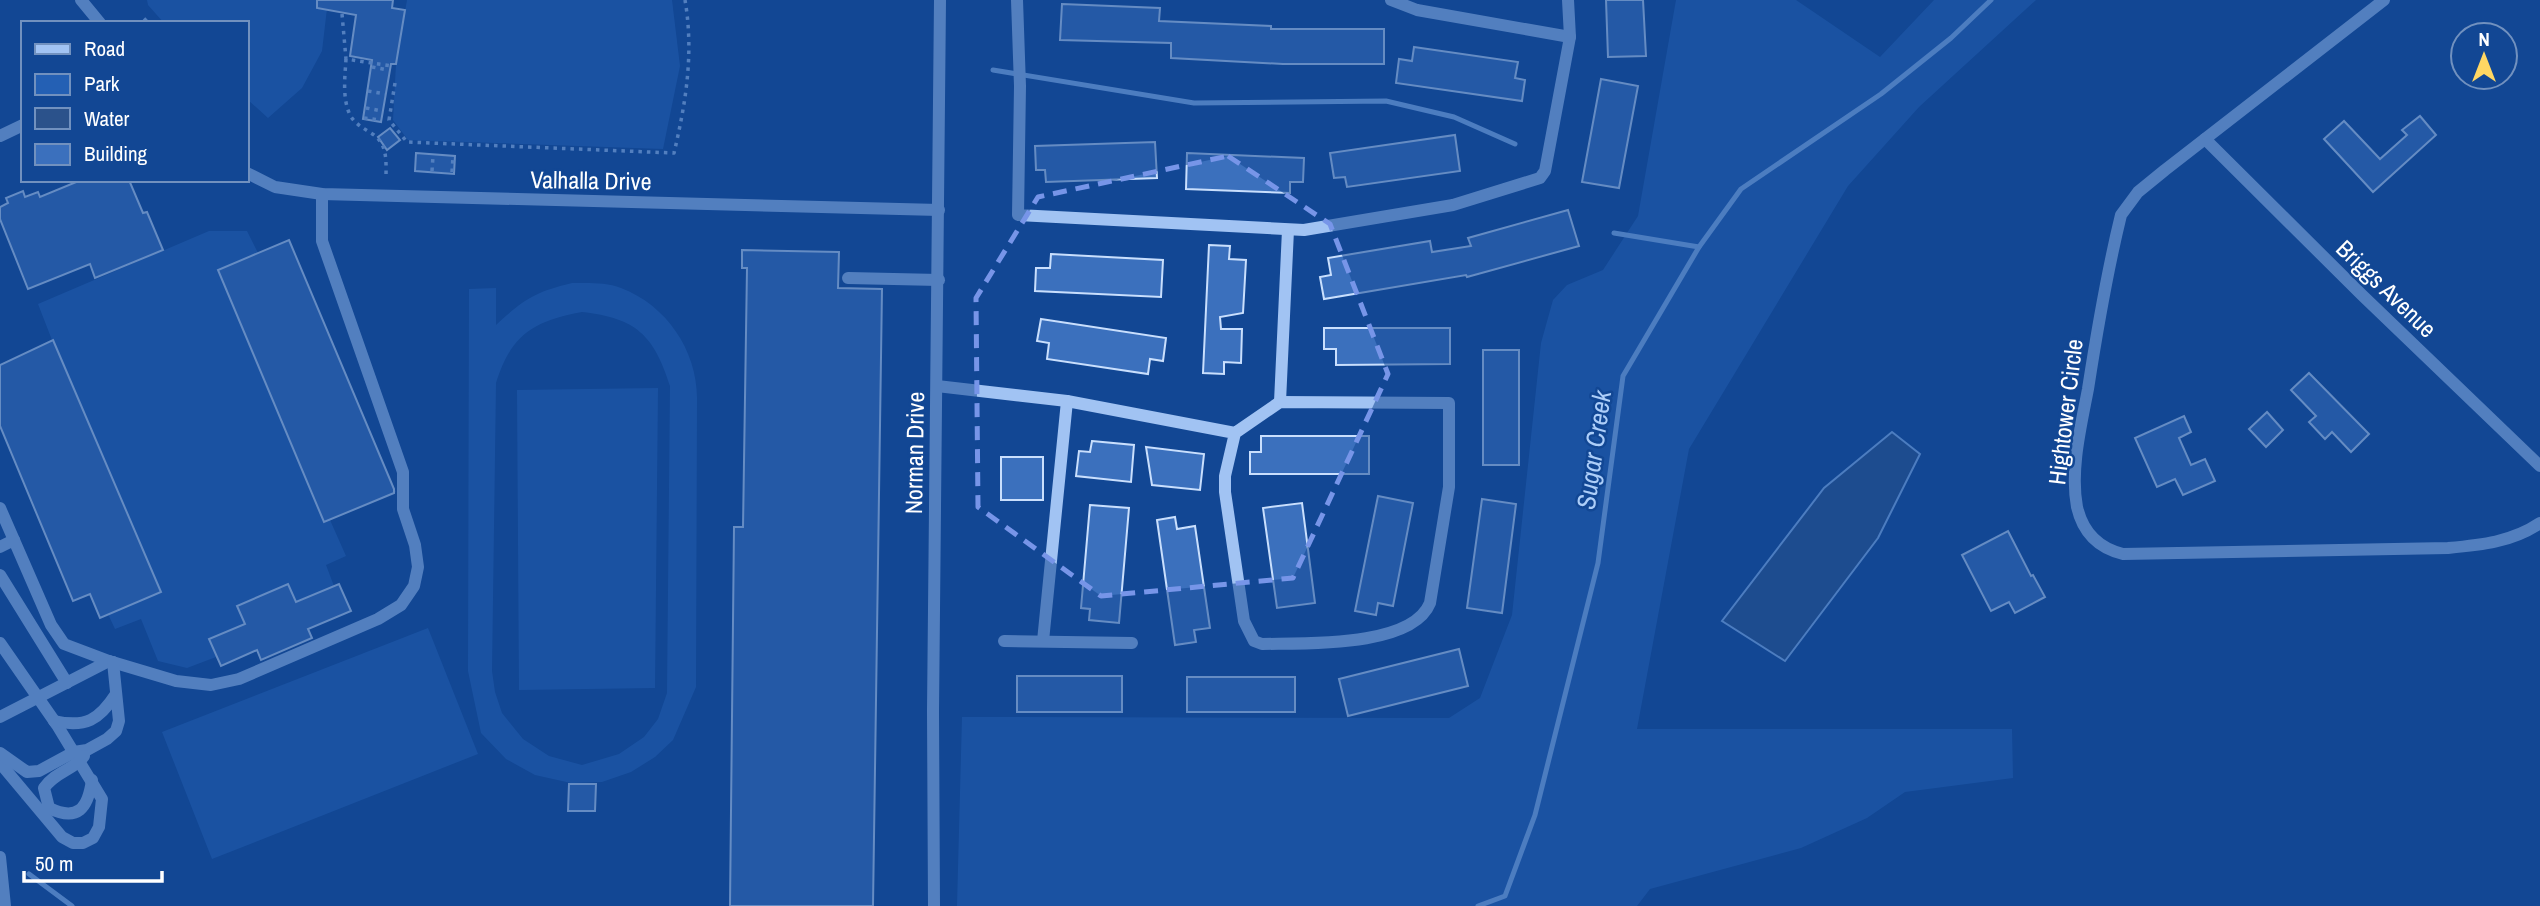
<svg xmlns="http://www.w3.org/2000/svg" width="2540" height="906" font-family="'Archivo Narrow',sans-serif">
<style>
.green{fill:#2460b4;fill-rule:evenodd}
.water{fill:#2b528b;stroke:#93bef6;stroke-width:2}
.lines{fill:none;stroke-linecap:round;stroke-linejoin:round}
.stream{stroke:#93bef6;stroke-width:5}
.building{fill:#3b70bd;stroke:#c9dffd;stroke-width:2}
.path{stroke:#a1c3f3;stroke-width:3.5;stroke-dasharray:3.5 5;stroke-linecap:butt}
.minor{stroke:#a1c3f3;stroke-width:12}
.marked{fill:none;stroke:#7795e8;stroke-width:5;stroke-dasharray:14 9;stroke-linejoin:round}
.labels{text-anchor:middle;stroke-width:5;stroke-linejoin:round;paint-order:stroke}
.street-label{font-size:24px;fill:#fff;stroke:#124794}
.water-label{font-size:26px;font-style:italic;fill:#adcef9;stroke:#124794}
</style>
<rect width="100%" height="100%" fill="#124794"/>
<!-- green -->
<g class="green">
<polygon points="147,0 328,0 322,51 302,88 268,118 247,99 247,23 164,23 148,5"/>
<polygon points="407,0 672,0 680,66 663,149 408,140 393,120 396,64"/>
<polygon points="1676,0 1796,0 1880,57 1934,0 2036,0 1919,107 1848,186 1689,449 1637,729 2012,729 2013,778 1905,792 1867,818 1801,848 1650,889 1637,906 957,906 962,717 1449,718 1480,698 1512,615 1541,343 1553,300 1567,285 1603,270 1638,216"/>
<polygon points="209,231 247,231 258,253 289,240 396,492 330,520 346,556 326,565 334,586 339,584 351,611 221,666 216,657 187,668 158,661 141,619 115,629 108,614 90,594 73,601 0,426 0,365 52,340 38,304"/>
<path d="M 572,283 C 588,283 606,282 621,288 C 666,305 697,350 697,398 L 696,687 L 673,740 L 655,757 L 631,772 L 602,782 L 571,783 L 535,775 L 506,759 L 481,733 L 468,671 L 469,289 L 496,288 L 496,325 C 524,299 535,292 572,283 ZM 582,312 C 636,318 654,335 670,386 L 667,693 L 658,719 L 644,737 L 619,754 L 582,765 L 549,756 L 523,739 L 502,713 L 495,692 L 492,671 L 496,383 C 511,335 533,321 582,312 Z"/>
<polygon points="658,388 655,688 519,690 517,390"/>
<polygon points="428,628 478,754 212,859 162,732"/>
</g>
<!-- water -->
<polygon class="water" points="1892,432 1920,454 1878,538 1785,661 1722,621 1824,488"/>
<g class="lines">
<!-- stream -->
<g class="stream">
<polyline points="993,70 1194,103 1386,101 1454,117 1515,144"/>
<polyline points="1614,233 1699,247"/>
<polyline points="29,874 72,906"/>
<polyline points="1478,906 1505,896 1535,815 1598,563 1623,376 1699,247 1741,189 1881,94 1951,38 1991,0"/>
</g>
</g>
<!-- building -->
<g class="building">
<polygon points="317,0 393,0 392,8 405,10 396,64 391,64 381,122 363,119 372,60 350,56 356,15 317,8"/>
<polygon points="1606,0 1643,0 1646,56 1608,57"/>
<polygon points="1062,4 1160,8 1159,21 1271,26 1271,29 1384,29 1384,64 1283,64 1171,58 1171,43 1060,40"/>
<polygon points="1414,47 1518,62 1515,78 1525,80 1522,101 1396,83 1399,59 1412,61"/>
<polygon points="1601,79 1638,86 1619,188 1582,182"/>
<polygon points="2420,116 2436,135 2373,192 2324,139 2344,121 2380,159 2407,135 2402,130"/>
<polygon points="390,128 400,140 387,150 378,137"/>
<polygon points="1455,135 1460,171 1347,187 1345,177 1334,178 1330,153"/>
<polygon points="1155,142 1157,178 1046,182 1045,170 1036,170 1035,146"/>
<polygon points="416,153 455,156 454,174 415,171"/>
<polygon points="1187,153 1304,158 1303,182 1290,182 1290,193 1186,189"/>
<polygon points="81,180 129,180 143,213 147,212 163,250 95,278 90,264 28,289 0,219 0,207 8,203 6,198 23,191 25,197 38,192 40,197"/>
<polygon points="1568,210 1579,246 1467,277 1466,275 1324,299 1320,277 1331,275 1328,258 1430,241 1432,252 1471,246 1468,238"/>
<polygon points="289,240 394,489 394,493 324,522 218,270"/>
<polygon points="1209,245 1230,246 1229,259 1246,260 1243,313 1220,317 1221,329 1242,329 1241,363 1224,362 1224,374 1203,373"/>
<polygon points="742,250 839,252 838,288 882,289 873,906 730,906 734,527 743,527 747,268 742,268"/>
<polygon points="1051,254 1163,260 1161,297 1035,291 1036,268 1050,268"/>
<polygon points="1041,319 1166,338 1163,361 1150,359 1148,374 1047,359 1049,343 1037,341"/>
<polygon points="1324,328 1450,328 1450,364 1336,365 1336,349 1324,349"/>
<polygon points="53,340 161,592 100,618 90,594 73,601 0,426 0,365"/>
<rect x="1483" y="350" width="36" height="115"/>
<polygon points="2309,373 2369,434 2351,452 2332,432 2325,439 2309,422 2316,416 2291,390"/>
<polygon points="2267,412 2283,430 2266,447 2249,429"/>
<polygon points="2184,416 2191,432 2179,438 2191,465 2205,459 2215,481 2183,495 2175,479 2157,487 2135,438"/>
<polygon points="1261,436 1369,436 1369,474 1250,474 1250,452 1261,452"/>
<polygon points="1092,441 1134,445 1131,482 1076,476 1079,451 1090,452"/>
<polygon points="1146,447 1204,454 1200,490 1152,485"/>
<rect x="1001" y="457" width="42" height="43"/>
<polygon points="1378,496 1413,503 1393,606 1378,603 1376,615 1355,611"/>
<polygon points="1482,499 1516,504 1502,613 1467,608"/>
<polygon points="1302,503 1315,603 1277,608 1263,508"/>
<polygon points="1090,505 1129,508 1119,623 1089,620 1090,609 1081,608"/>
<polygon points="1175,517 1177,529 1195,526 1210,628 1194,630 1196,642 1175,645 1157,520"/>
<polygon points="2008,531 2031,576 2033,575 2045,597 2015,613 2009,602 1991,611 1962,555"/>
<polygon points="288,584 296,602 339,584 351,611 308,629 312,638 261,660 257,650 221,666 209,639 245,624 237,606"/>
<polygon points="1459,649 1468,686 1348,716 1339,679"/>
<rect x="1017" y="676" width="105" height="36"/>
<rect x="1187" y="677" width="108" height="35"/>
<polygon points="569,784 596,784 595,811 568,811"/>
</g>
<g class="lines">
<!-- path -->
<g class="path">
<polyline points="342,14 346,59 392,66"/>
<polyline points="144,21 149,16"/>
<path d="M 346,59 C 345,76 342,98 350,115 C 355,124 363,128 371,133 C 388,143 386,161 386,178"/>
<polyline points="372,67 388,70"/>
<path d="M 395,83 L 389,120 L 407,142 L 674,153 C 686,102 694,53 685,0"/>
<polyline points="368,91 385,94"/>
<polyline points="366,108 382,111"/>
<polyline points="364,118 381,120"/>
<polyline points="432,171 433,156"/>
<polyline points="452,172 453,157"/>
</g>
<!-- minor -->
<g class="minor">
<polyline points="81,0 100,23"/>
<polyline points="1017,0 1020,86 1018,215 1304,230 1453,205 1540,178 1545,171 1570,37 1417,10 1391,0"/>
<polyline points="1568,0 1570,37"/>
<path d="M 2384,0 L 2165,170 L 2138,192 L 2121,215 C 2107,272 2097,331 2088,389 C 2081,426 2070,470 2077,507 C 2083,533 2098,548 2123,554 L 2448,548 C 2481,545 2512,542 2540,523"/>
<polyline points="0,136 23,125"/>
<polyline points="2205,139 2362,295 2540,466"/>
<polyline points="247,173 275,187 322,194 939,210"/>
<polyline points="848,278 939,280"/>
<path d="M 937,386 L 1067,401 L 1235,433 L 1280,402 L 1449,403 L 1449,487 L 1430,603 C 1412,648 1303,643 1262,644 L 1254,641 L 1244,621 L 1225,492 L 1225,476 L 1235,433"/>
<polyline points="1280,402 1288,230"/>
<polyline points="0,508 51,625 64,644 109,661 176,681 211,685 239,679 378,619 401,605 414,586 418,567 415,545 403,509 403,472 322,241 322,194"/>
<polyline points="0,547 14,540"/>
<polyline points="0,575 67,683"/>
<polyline points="1004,641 1132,643"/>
<polyline points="1043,641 1067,401"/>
<polyline points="0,643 57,725 102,799 99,827 93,838 83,843 73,843 62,837 5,769 0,756"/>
<polyline points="0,717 109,661"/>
<path d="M 54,721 C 86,728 99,720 116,694"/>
<polyline points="0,753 27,772 39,771 74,752 87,750 107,739 116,731 119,721 113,662"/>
<path d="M 84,756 C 74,770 56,771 44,788 L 49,808 C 78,822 88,808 92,780"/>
<polyline points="0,857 5,906"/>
<polyline points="934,906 933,711 940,0"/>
</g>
</g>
<!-- marked area -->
<path d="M0 0H2540V906H0ZM 1228,156 L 1330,224 L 1388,374 L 1293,578 L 1101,596 L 978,507 L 976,298 L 1038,197 Z" fill="#124794" fill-opacity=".55" fill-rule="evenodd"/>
<path class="marked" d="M 1228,156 L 1330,224 L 1388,374 L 1293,578 L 1101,596 L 978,507 L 976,298 L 1038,197 Z"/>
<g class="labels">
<!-- street labels -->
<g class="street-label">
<text transform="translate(591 181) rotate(1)" y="8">Valhalla Drive</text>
<text transform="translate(2386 289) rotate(44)" y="8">Briggs Avenue</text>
<text transform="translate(2066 412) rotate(-83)" y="8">Hightower Circle</text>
<text transform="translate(915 453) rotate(-89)" y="8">Norman Drive</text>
</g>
<!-- water labels -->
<g class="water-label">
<text transform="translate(1594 450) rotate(-82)" y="9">Sugar Creek</text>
</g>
</g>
<!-- legend -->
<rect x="21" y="21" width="228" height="161" fill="#124794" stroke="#7191bf" stroke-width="2"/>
<rect x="35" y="44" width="35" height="10" fill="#a1c3f3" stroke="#7191bf" stroke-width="2"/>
<text x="84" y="56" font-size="21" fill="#ffffff">Road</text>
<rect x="35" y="74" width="35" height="21" fill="#2460b4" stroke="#7191bf" stroke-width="2"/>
<text x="84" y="91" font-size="21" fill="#ffffff">Park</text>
<rect x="35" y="108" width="35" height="21" fill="#2b528b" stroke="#7191bf" stroke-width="2"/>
<text x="84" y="126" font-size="21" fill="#ffffff">Water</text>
<rect x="35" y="144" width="35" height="21" fill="#3b70bd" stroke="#7191bf" stroke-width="2"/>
<text x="84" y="161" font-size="21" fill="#ffffff">Building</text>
<!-- north arrow -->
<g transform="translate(2484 56)"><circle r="33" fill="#124794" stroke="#7191bf" stroke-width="2"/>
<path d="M0-5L12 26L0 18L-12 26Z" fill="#ffd763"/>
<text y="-10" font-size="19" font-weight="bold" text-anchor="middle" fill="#ffffff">N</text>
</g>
<!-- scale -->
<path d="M24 871v10h138v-10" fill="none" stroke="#ffffff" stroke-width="3.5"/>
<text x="35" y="871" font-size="21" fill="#ffffff" stroke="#124794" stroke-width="5" paint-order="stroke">50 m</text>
</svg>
